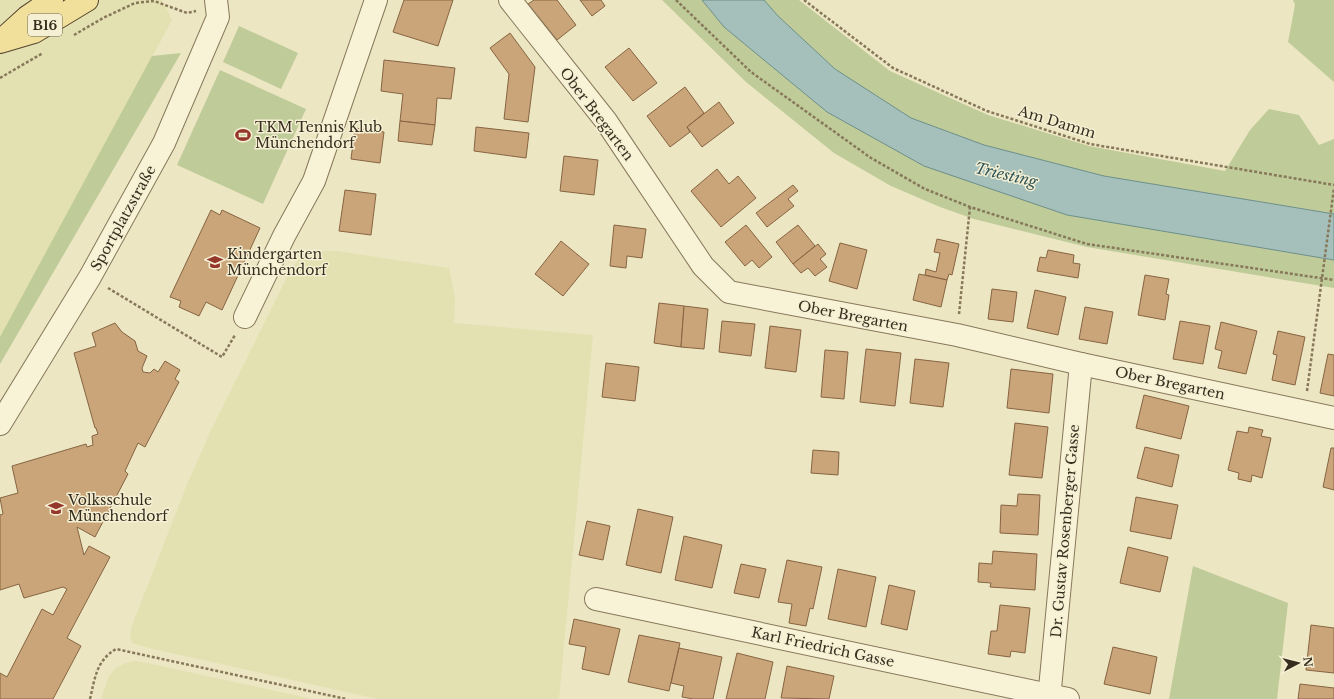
<svg xmlns="http://www.w3.org/2000/svg" width="1334" height="699" font-family="'Libre Baskerville',serif">
<style>
.farmland{fill:#e3e0b1}
.green{fill:#bfcb98}
.water{fill:#a5c0bb;stroke:#6c8e8a}
.building{fill:#caa57a;stroke:#866441}
.lines{fill:none;stroke-linecap:round;stroke-linejoin:round}
.minor-casing{stroke:#87785a;stroke-width:24}
.primary-casing{stroke:#55452f;stroke-width:24}
.path{stroke:#87785a;stroke-width:2.5;stroke-dasharray:3 2;stroke-linecap:butt}
.minor{stroke:#f8f2d7;stroke-width:22}
.primary{stroke:#f0e09c;stroke-width:22}
.labels{text-anchor:middle;stroke-width:3;stroke-linejoin:round;paint-order:stroke}
.shield{fill:#f5efd3;stroke:#706754;stroke-width:1}
.shield-label{font-size:13px;font-weight:bold;fill:#372d1e}
.street-label{font-size:14px;fill:#372d1e;stroke:#f5efd3}
.poi-label{font-size:14px;fill:#372d1e;stroke:#f5efd3;text-anchor:start}
.water-label{font-size:15px;font-style:italic;fill:#2e5457;stroke:#f5efd3}
</style>
<rect width="100%" height="100%" fill="#ede6c3"/>
<!-- farmland -->
<g class="farmland">
<polygon points="0,0 44,0 0,27"/>
<polygon points="98,0 162,0 172,20 0,337 0,55"/>
<polygon points="320,251 337,251 449,268 455,298 454,323 593,335 559,699 378,699 149,648 132,643 130,636 131,628 188,482 212,428 287,277 298,260 308,254"/>
<polygon points="134,661 147,663 312,699 101,699 109,676 116,668 126,663"/>
</g>
<!-- green -->
<g class="green">
<polygon points="662,0 702,0 724,27 827,112 1067,215 1334,260 1334,288 1087,247 974,219 940,207 891,186 834,153 746,82"/>
<polygon points="764,0 799,0 890,71 988,115 1089,146 1225,171 1250,130 1269,109 1299,115 1319,145 1334,139 1334,214 1104,176 984,145 911,118 835,69 778,16"/>
<polygon points="1293,0 1334,0 1334,82 1288,42 1295,5"/>
<polygon points="239,26 298,53 281,89 223,62"/>
<polygon points="181,53 0,364 0,337 152,56"/>
<polygon points="220,70 306,109 263,204 177,165"/>
<polygon points="1193,566 1288,603 1277,699 1169,699"/>
</g>
<!-- water -->
<polygon class="water" points="702,0 764,0 778,16 835,69 911,118 984,145 1104,176 1334,214 1334,260 1067,215 924,166 827,112 724,27"/>
<!-- building -->
<g class="building">
<polygon points="404,0 453,0 438,46 393,32"/>
<polygon points="534,0 557,0 576,25 557,40 528,4"/>
<polygon points="580,0 601,0 605,6 592,16"/>
<polygon points="510,33 535,67 528,122 504,119 509,74 490,48"/>
<polygon points="629,48 657,83 633,101 605,67"/>
<polygon points="384,60 455,68 451,99 437,98 435,125 400,121 403,94 381,91"/>
<polygon points="685,87 704,113 687,127 690,132 670,147 647,116"/>
<polygon points="719,102 734,123 702,147 687,127"/>
<polygon points="400,121 435,125 432,145 398,141"/>
<polygon points="476,127 529,133 526,158 474,151"/>
<polygon points="355,128 384,132 380,163 351,159"/>
<polygon points="564,156 598,160 594,195 560,191"/>
<polygon points="717,169 729,184 738,176 756,198 721,227 691,191"/>
<polygon points="793,185 798,191 788,199 794,206 767,227 756,213"/>
<polygon points="345,190 376,194 371,235 339,231"/>
<polygon points="211,210 220,215 222,210 260,228 222,310 206,302 199,316 179,307 181,301 170,297"/>
<polygon points="614,225 646,229 642,258 627,256 626,268 610,266"/>
<polygon points="746,225 772,257 759,268 752,260 745,266 725,242"/>
<polygon points="798,225 815,246 793,264 776,242"/>
<polygon points="937,239 959,244 952,275 949,274 947,280 925,275 926,269 936,272 940,253 934,252"/>
<polygon points="561,241 589,264 563,296 535,274"/>
<polygon points="840,243 867,250 857,289 829,281"/>
<polygon points="818,244 826,254 820,259 827,267 815,276 808,268 801,273 793,264"/>
<polygon points="1048,250 1074,255 1073,263 1080,264 1078,278 1037,271 1040,257 1046,258"/>
<polygon points="919,274 947,280 941,307 913,300"/>
<polygon points="1145,275 1169,279 1166,294 1169,295 1165,320 1138,315"/>
<polygon points="992,289 1017,292 1013,322 988,319"/>
<polygon points="1035,290 1066,297 1058,335 1027,328"/>
<polygon points="659,303 684,306 681,347 654,343"/>
<polygon points="684,306 708,309 704,349 681,347"/>
<polygon points="1085,307 1113,312 1107,344 1079,339"/>
<polygon points="722,321 755,324 751,356 719,352"/>
<polygon points="1180,321 1210,326 1203,364 1173,359"/>
<polygon points="1221,322 1257,331 1246,374 1218,368 1222,351 1215,349"/>
<polygon points="115,323 122,332 135,341 138,351 147,356 142,368 143,372 150,373 154,369 158,372 165,361 180,370 175,379 179,382 145,447 138,443 125,471 128,474 95,537 77,527 84,555 89,546 110,557 67,638 81,646 53,699 0,699 0,673 7,677 42,609 53,615 67,589 63,587 24,598 19,584 0,590 0,515 3,514 0,498 18,493 12,466 86,444 87,447 93,445 92,436 98,434 96,428 95,428 74,353 96,346 92,333"/>
<polygon points="770,326 801,330 796,372 765,368"/>
<polygon points="1278,331 1305,337 1295,385 1272,380 1277,355 1273,354"/>
<polygon points="866,349 901,353 895,406 860,402"/>
<polygon points="825,350 848,352 844,399 821,397"/>
<polygon points="1328,354 1334,355 1334,396 1320,393"/>
<polygon points="915,359 949,363 943,407 910,403"/>
<polygon points="606,363 639,367 635,401 602,397"/>
<polygon points="1011,369 1053,374 1049,413 1007,408"/>
<polygon points="1144,395 1189,406 1181,439 1136,428"/>
<polygon points="1015,423 1048,427 1042,478 1009,475"/>
<polygon points="1249,427 1263,430 1261,436 1271,438 1262,478 1252,475 1251,482 1238,479 1239,473 1228,470 1237,431 1248,433"/>
<polygon points="1145,447 1179,455 1172,487 1137,478"/>
<polygon points="1331,448 1334,448 1334,490 1323,487"/>
<polygon points="813,450 839,452 838,475 811,473"/>
<polygon points="1018,494 1040,495 1038,535 1000,533 1001,505 1017,506"/>
<polygon points="1136,497 1178,505 1171,539 1130,531"/>
<polygon points="638,509 673,517 661,573 626,565"/>
<polygon points="587,521 610,526 603,560 579,555"/>
<polygon points="684,536 722,545 712,588 675,580"/>
<polygon points="1128,547 1168,557 1160,592 1120,583"/>
<polygon points="993,551 1037,554 1035,590 990,587 991,583 978,582 979,563 992,564"/>
<polygon points="787,560 822,567 813,609 810,608 806,626 789,623 792,604 778,602"/>
<polygon points="741,564 766,569 759,598 734,593"/>
<polygon points="838,569 876,577 866,627 828,619"/>
<polygon points="889,585 915,591 907,630 881,624"/>
<polygon points="1000,605 1030,608 1025,653 1011,651 1010,657 988,654 991,631 997,631"/>
<polygon points="574,619 620,629 609,675 582,669 586,647 569,644"/>
<polygon points="1311,625 1334,628 1334,673 1306,670"/>
<polygon points="639,635 680,643 669,691 628,682"/>
<polygon points="1113,647 1157,657 1150,694 1104,684"/>
<polygon points="679,648 722,657 713,699 693,699 682,697 684,686 671,683"/>
<polygon points="737,653 773,662 765,699 726,699"/>
<polygon points="787,666 834,676 829,699 781,698"/>
<polygon points="1300,684 1334,688 1334,699 1298,699"/>
</g>
<g class="lines">
<defs>
<g id="minor">
<polyline points="510,0 606,121 703,266 729,292 957,335 1081,364 1334,418"/>
<polyline points="245,317 284,236 314,181 376,0"/>
<polyline points="0,424 90,277 164,143 218,17 216,0"/>
<polyline points="596,599 1068,699"/>
<polyline points="1049,699 1081,364"/>
</g>
<g id="primary">
<polyline points="4,38 27,17 52,0"/>
<polyline points="0,42 34,32 87,0"/>
</g>
</defs>
<!-- minor casing -->
<use href="#minor" class="minor-casing"/>
<!-- primary casing -->
<use href="#primary" class="primary-casing"/>
<!-- path -->
<g class="path">
<polyline points="676,0 751,72 871,158 925,189 970,207 1087,244 1334,280"/>
<polyline points="804,0 893,68 987,111 1090,144 1334,185"/>
<polyline points="74,35 103,18 135,3 154,1 187,13 196,11"/>
<polyline points="0,78 43,53"/>
<polyline points="108,288 222,357 235,335"/>
<polyline points="959,314 970,207"/>
<polyline points="1307,391 1334,188"/>
<path d="M 90,699 C 95,678 96,661 116,649 L 346,699"/>
</g>
<!-- minor -->
<use href="#minor" class="minor"/>
<!-- primary -->
<use href="#primary" class="primary"/>
</g>
<!-- icons -->
<defs>
<symbol id="stadium-bare" viewBox="-9 -9 18 18"><path d="M0-5a6.5 5 0 1 0 0 10a6.5 5 0 1 0 0-10ZM-3.5-1.8h7v3.6h-7Z" fill="#95382c" stroke="#f5efd3" stroke-width="2.5" paint-order="stroke"/></symbol>
<symbol id="school-bare" viewBox="-9 -9 18 18"><path d="M0-5L7-2L0 1L-7-2ZM-4 1L0 2.5L4 1V4Q0 6-4 4Z" fill="#95382c" stroke="#f5efd3" stroke-width="2.5" paint-order="stroke"/></symbol>
</defs>
<g fill-rule="evenodd">
<use href="#stadium-bare" x="232" y="124" width="22" height="22"/>
<use href="#school-bare" x="204" y="251" width="22" height="22"/>
<use href="#school-bare" x="45" y="497" width="22" height="22"/>
</g>
<g class="labels">
<!-- shield labels -->
<rect class="shield" x="28" y="14" width="34" height="22" rx="3"/>
<g class="shield-label">
<text x="45" y="30">B16</text>
</g>
<!-- street labels -->
<g class="street-label">
<text transform="translate(597 114) rotate(53)" y="5">Ober Bregarten</text>
<text transform="translate(1057 122) rotate(17)" y="5">Am Damm</text>
<text transform="translate(123 218) rotate(-61)" y="5">Sportplatzstraße</text>
<text transform="translate(853 316) rotate(11)" y="5">Ober Bregarten</text>
<text transform="translate(1170 383) rotate(12)" y="5">Ober Bregarten</text>
<text transform="translate(1065 531) rotate(-85)" y="5">Dr. Gustav Rosenberger Gasse</text>
<text transform="translate(823 647) rotate(12)" y="5">Karl Friedrich Gasse</text>
</g>
<!-- poi labels -->
<g class="poi-label">
<text x="255" y="132">TKM Tennis Klub<tspan x="255" dy="16">Münchendorf</tspan></text>
<text x="227" y="259">Kindergarten<tspan x="227" dy="16">Münchendorf</tspan></text>
<text x="68" y="505">Volksschule<tspan x="68" dy="16">Münchendorf</tspan></text>
</g>
<!-- water labels -->
<g class="water-label">
<text transform="translate(1006 175) rotate(13)" y="5">Triesting</text>
</g>
</g>
<!-- north arrow -->
<g transform="translate(1298 663) rotate(83)" stroke="#f5efd3" stroke-width="3" paint-order="stroke">
<path d="M0-3L7 15L0 10L-7 15Z" fill="#372d1e"/>
<text y="-6" font-size="11" font-weight="bold" text-anchor="middle" fill="#372d1e">N</text>
</g>
</svg>
